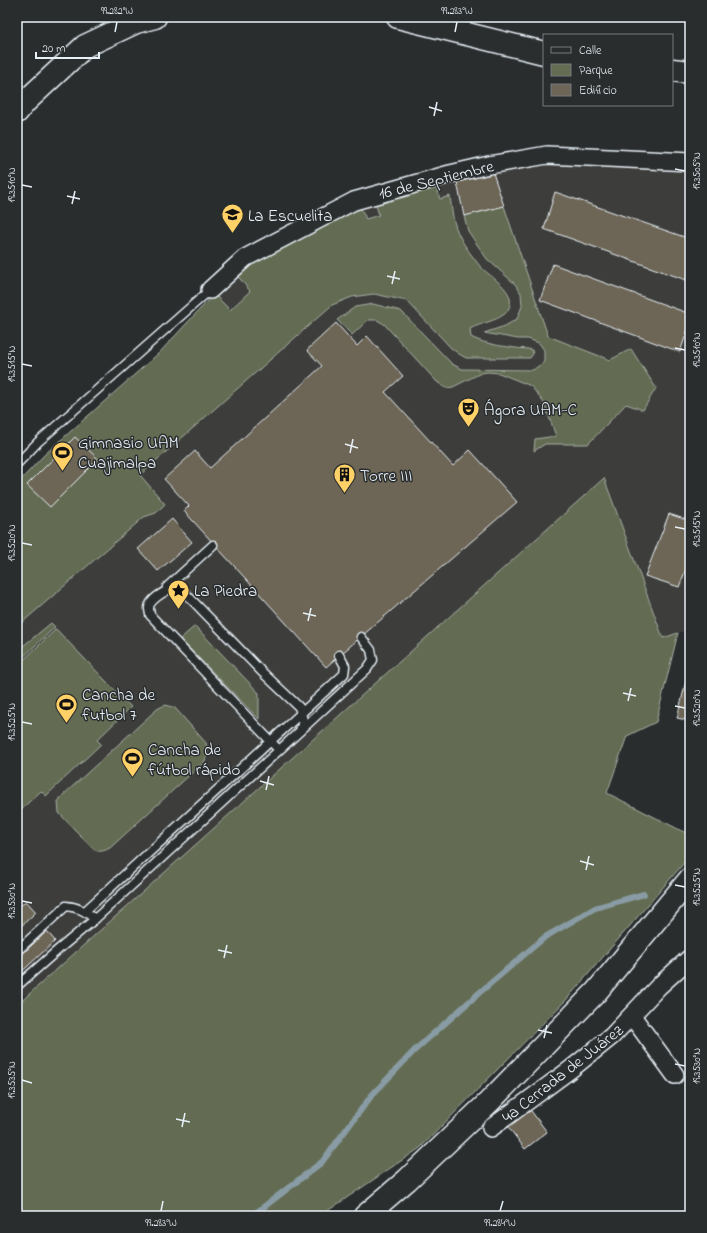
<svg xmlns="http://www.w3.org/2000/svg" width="707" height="1233" font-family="'Indie Flower',sans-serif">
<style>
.built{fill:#3e3e3a}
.green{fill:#646c52;stroke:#a6aea5}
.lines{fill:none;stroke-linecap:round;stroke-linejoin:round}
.stream{stroke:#899ca5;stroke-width:6}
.building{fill:#6d6555;stroke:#e8f1f8}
.lane-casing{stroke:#e8f1f8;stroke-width:11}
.street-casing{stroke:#e8f1f8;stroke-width:20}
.secondary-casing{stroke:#e8f1f8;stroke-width:25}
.lane{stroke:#2a2d2e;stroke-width:8}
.street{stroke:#2a2d2e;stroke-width:17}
.secondary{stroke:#2a2d2e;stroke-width:22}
.ticks{fill:none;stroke:#e8f1f8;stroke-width:1.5}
.labels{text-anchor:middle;stroke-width:3;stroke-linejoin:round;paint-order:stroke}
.street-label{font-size:17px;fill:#e8f1f8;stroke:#2a2d2e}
.poi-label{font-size:17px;fill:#e8f1f8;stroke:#2a2d2e;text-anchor:start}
.neatline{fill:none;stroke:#e8f1f8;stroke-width:1.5}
.ticks-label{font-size:10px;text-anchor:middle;fill:#e8f1f8}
</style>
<rect width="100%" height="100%" fill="#2a2d2e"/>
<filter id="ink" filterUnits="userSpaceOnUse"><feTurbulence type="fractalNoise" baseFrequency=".025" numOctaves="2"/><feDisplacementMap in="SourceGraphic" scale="8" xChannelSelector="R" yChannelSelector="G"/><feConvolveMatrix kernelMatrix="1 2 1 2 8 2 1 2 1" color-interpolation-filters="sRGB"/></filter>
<g filter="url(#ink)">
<!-- built -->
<polygon class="built" points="548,162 690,172 690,629 663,638 604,478 26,997 17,989 17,484 49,451 160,352 212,297 247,262 360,206 493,173"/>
<!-- green -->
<g class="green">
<path d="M 436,187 L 440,199 L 450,196 C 452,211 453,224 460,237 C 465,247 473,257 479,265 C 489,277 519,291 508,310 C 503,320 480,323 470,329 L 471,337 C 484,344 501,346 516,348 C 522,349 527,348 532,350 L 533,354 L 530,358 L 466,358 L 459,354 L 451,348 L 407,301 L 374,294 L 352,297 L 332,305 L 140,475 L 165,504 L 156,513 L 144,517 L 17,627 L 17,484 L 44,455 L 160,352 L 214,294 L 230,310 L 250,291 L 236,274 L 247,262 L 360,206 L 366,219 L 379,215 L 375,202 Z"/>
<polygon points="504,206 548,336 610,360 631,349 656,388 643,410 626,404 588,444 545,444 534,451 535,439 556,436 544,403 531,386 499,373 488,372 481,373 453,387 446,388 437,382 384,324 377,320 368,320 352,335 337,320 355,307 373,304 401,311 452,364 462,369 533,370 544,362 544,350 539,343 528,339 518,339 484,333 505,326 517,319 522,306 521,293 515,284 487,259 468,231 464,216"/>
<polygon points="604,478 663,638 678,633 656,722 627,736 607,793 690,835 690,856 566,1000 420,1148 320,1216 17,1216 17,1005"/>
<polygon points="51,623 55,627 17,663 17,651"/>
<polygon points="195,626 259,693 259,719 180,639"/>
<polygon points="56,629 131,707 97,740 101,744 46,796 41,791 17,813 17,666"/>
<path d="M 165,705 L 175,708 L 206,743 L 208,752 L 205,761 L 110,848 C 104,851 99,853 93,849 L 59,813 L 58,802 L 61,797 L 157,709 Z"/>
</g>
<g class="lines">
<!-- stream -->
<polyline class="stream" points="252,1216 322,1162 372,1095 415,1050 479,993 545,937 595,908 644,894"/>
</g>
<!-- building -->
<g class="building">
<polygon points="493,173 504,206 464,216 457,182"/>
<polygon points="555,192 690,239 690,267 686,280 544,229"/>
<polygon points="553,264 690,314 690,323 680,352 540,300"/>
<polygon points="336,323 357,346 367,336 403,376 385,392 453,466 470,450 517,502 326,667 184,511 189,506 164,479 195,451 210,468 322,366 307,350"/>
<polygon points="75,437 98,459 50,507 27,485"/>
<polygon points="669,514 690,521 690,559 679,587 645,576"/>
<polygon points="172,519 192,542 158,571 138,549"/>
<polygon points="690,665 690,721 677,718"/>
<polygon points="26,901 36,912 17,930 17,909"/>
<polygon points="47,931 55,941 17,976 17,959"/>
<polygon points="528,1107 547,1132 525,1149 506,1124"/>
</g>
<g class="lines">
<defs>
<g id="lane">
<polyline points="17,464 38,442 210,290"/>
<polyline points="167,587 213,545"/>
<polyline points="301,730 367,669 373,660 371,650 361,637"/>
<polyline points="85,911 344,674 345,666 339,655"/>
<path d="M 17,951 L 66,906 C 78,907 85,911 95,919"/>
<path d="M 17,986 L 59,949 L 95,919 L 300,731 L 303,720 L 299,707 L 261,671 L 189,597 L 179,587 L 175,586 C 168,590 148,599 149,609 C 149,610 150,613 150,615 L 279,750"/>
</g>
<g id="street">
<polyline points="210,290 245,258 354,201 450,174 489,165 547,155 690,162"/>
<polyline points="632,1016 675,1075"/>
<polyline points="491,1128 571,1069 612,1036 659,986 690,958"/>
</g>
<g id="secondary">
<polyline points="398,17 544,53"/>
<polyline points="672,70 690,72"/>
<polyline points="17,112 25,102 85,46 136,22 155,17"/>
<polyline points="365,1216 407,1180 489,1102 596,992 690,879"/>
</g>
</defs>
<!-- lane casing -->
<use href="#lane" class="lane-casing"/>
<!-- street casing -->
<use href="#street" class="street-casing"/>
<!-- secondary casing -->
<use href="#secondary" class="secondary-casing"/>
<!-- lane -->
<use href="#lane" class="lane"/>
<!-- street -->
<use href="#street" class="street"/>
<!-- secondary -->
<use href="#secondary" class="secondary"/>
</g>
</g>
<!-- ticks -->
<path class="ticks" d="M 115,32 L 117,22M 455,32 L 457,22M 429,107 L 442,111M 434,116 L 437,102M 675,169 L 685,171M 22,185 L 32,187M 67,196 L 80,199M 72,204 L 75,191M 387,276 L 400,279M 392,284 L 395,271M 675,348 L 685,350M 22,364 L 32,366M 345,444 L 358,448M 350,453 L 353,439M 675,527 L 685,529M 22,543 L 32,545M 303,613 L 316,616M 308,621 L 311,608M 623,693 L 636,696M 628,701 L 631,688M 675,706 L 685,708M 22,722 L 32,724M 260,781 L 274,785M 266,790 L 269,776M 580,861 L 594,865M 586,870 L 589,856M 675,885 L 685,887M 22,901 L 32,903M 218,950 L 232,953M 224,958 L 227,945M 538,1030 L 552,1033M 544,1038 L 547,1025M 675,1064 L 685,1066M 22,1080 L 32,1083M 176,1119 L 190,1122M 182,1127 L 185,1113M 161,1211 L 163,1201M 500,1211 L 503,1201"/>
<!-- icons -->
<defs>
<symbol id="school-pin" viewBox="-11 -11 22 30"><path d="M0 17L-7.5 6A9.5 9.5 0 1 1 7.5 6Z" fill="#ffd166" stroke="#2a2d2e"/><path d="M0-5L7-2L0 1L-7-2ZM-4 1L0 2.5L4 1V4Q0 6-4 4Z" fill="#111"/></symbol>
<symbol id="theatre-pin" viewBox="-11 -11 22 30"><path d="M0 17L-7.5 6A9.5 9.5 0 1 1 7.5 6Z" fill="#ffd166" stroke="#2a2d2e"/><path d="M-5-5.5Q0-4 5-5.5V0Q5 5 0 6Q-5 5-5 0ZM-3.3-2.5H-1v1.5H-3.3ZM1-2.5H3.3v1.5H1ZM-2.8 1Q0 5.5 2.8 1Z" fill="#111"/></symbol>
<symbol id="stadium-pin" viewBox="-11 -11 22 30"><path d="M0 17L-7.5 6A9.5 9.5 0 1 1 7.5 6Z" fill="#ffd166" stroke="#2a2d2e"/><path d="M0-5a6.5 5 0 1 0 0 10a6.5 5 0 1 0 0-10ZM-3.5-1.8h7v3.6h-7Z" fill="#111"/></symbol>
<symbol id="building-pin" viewBox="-11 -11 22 30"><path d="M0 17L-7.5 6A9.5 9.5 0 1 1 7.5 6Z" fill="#ffd166" stroke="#2a2d2e"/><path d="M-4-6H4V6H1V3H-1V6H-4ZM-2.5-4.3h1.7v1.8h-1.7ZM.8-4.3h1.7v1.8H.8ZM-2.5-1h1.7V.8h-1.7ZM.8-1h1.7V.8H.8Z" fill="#111"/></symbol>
<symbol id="sight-pin" viewBox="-11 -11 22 30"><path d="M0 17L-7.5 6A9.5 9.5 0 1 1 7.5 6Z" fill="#ffd166" stroke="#2a2d2e"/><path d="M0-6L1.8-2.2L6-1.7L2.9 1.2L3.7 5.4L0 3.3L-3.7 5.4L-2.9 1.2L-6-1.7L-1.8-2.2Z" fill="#111"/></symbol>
</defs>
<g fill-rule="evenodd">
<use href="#school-pin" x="220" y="202" width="25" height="34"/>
<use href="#theatre-pin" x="456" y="396" width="25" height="34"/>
<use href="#stadium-pin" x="50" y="440" width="25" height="34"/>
<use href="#building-pin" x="332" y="462" width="25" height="34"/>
<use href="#sight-pin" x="166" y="578" width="25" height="34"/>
<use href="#stadium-pin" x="54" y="692" width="25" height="34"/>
<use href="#stadium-pin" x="120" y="746" width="25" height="34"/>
</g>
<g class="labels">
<!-- street labels -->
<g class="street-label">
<text transform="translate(436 179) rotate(-14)" y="6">16 de Septiembre</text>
<text transform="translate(562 1073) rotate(-38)" y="6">4a Cerrada de Juárez</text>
</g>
<!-- poi labels -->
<g class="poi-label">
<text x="248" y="221">La Escuelita</text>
<text x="484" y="415">Ágora UAM-C</text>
<text x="78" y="448">Gimnasio UAM<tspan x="78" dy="20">Cuajimalpa</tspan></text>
<text x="360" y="481">Torre III</text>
<text x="194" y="596">La Piedra</text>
<text x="82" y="700">Cancha de<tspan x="82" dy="20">futbol 7</tspan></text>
<text x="148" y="755">Cancha de<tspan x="148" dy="20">fútbol rápido</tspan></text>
</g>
</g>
<!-- margin -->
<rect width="707" height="1233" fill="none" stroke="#2a2d2e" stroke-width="44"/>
<!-- legend -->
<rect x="543" y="34" width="130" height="72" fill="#2a2d2e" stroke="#767b7f"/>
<rect x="551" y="47" width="20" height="6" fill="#2a2d2e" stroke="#767b7f"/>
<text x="579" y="54" font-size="12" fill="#e8f1f8">Calle</text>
<rect x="551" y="64" width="20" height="12" fill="#646c52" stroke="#767b7f"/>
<text x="579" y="74" font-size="12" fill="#e8f1f8">Parque</text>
<rect x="551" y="84" width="20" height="12" fill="#6d6555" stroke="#767b7f"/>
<text x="579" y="94" font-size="12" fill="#e8f1f8">Edificio</text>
<!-- scale -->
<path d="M36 52v6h63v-6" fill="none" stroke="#e8f1f8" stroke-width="2"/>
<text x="42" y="52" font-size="12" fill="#e8f1f8" stroke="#2a2d2e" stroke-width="3" paint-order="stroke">20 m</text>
<rect x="22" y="22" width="663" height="1189" class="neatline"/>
<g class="ticks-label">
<text x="117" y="14">99.282°W</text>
<text x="457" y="14">99.283°W</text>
<text transform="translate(696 171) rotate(-90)" y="4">19.3505°N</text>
<text transform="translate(11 185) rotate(-90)" y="4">19.3510°N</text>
<text transform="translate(696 350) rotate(-90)" y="4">19.3510°N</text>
<text transform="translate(11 364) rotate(-90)" y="4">19.3515°N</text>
<text transform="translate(696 529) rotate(-90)" y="4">19.3515°N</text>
<text transform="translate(11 543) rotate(-90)" y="4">19.3520°N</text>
<text transform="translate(696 708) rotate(-90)" y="4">19.3520°N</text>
<text transform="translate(11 722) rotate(-90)" y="4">19.3525°N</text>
<text transform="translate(696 887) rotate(-90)" y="4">19.3525°N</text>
<text transform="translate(11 901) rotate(-90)" y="4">19.3530°N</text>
<text transform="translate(696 1066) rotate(-90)" y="4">19.3530°N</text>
<text transform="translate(11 1080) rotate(-90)" y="4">19.3535°N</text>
<text x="161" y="1226">99.283°W</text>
<text x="500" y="1226">99.284°W</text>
</g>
</svg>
